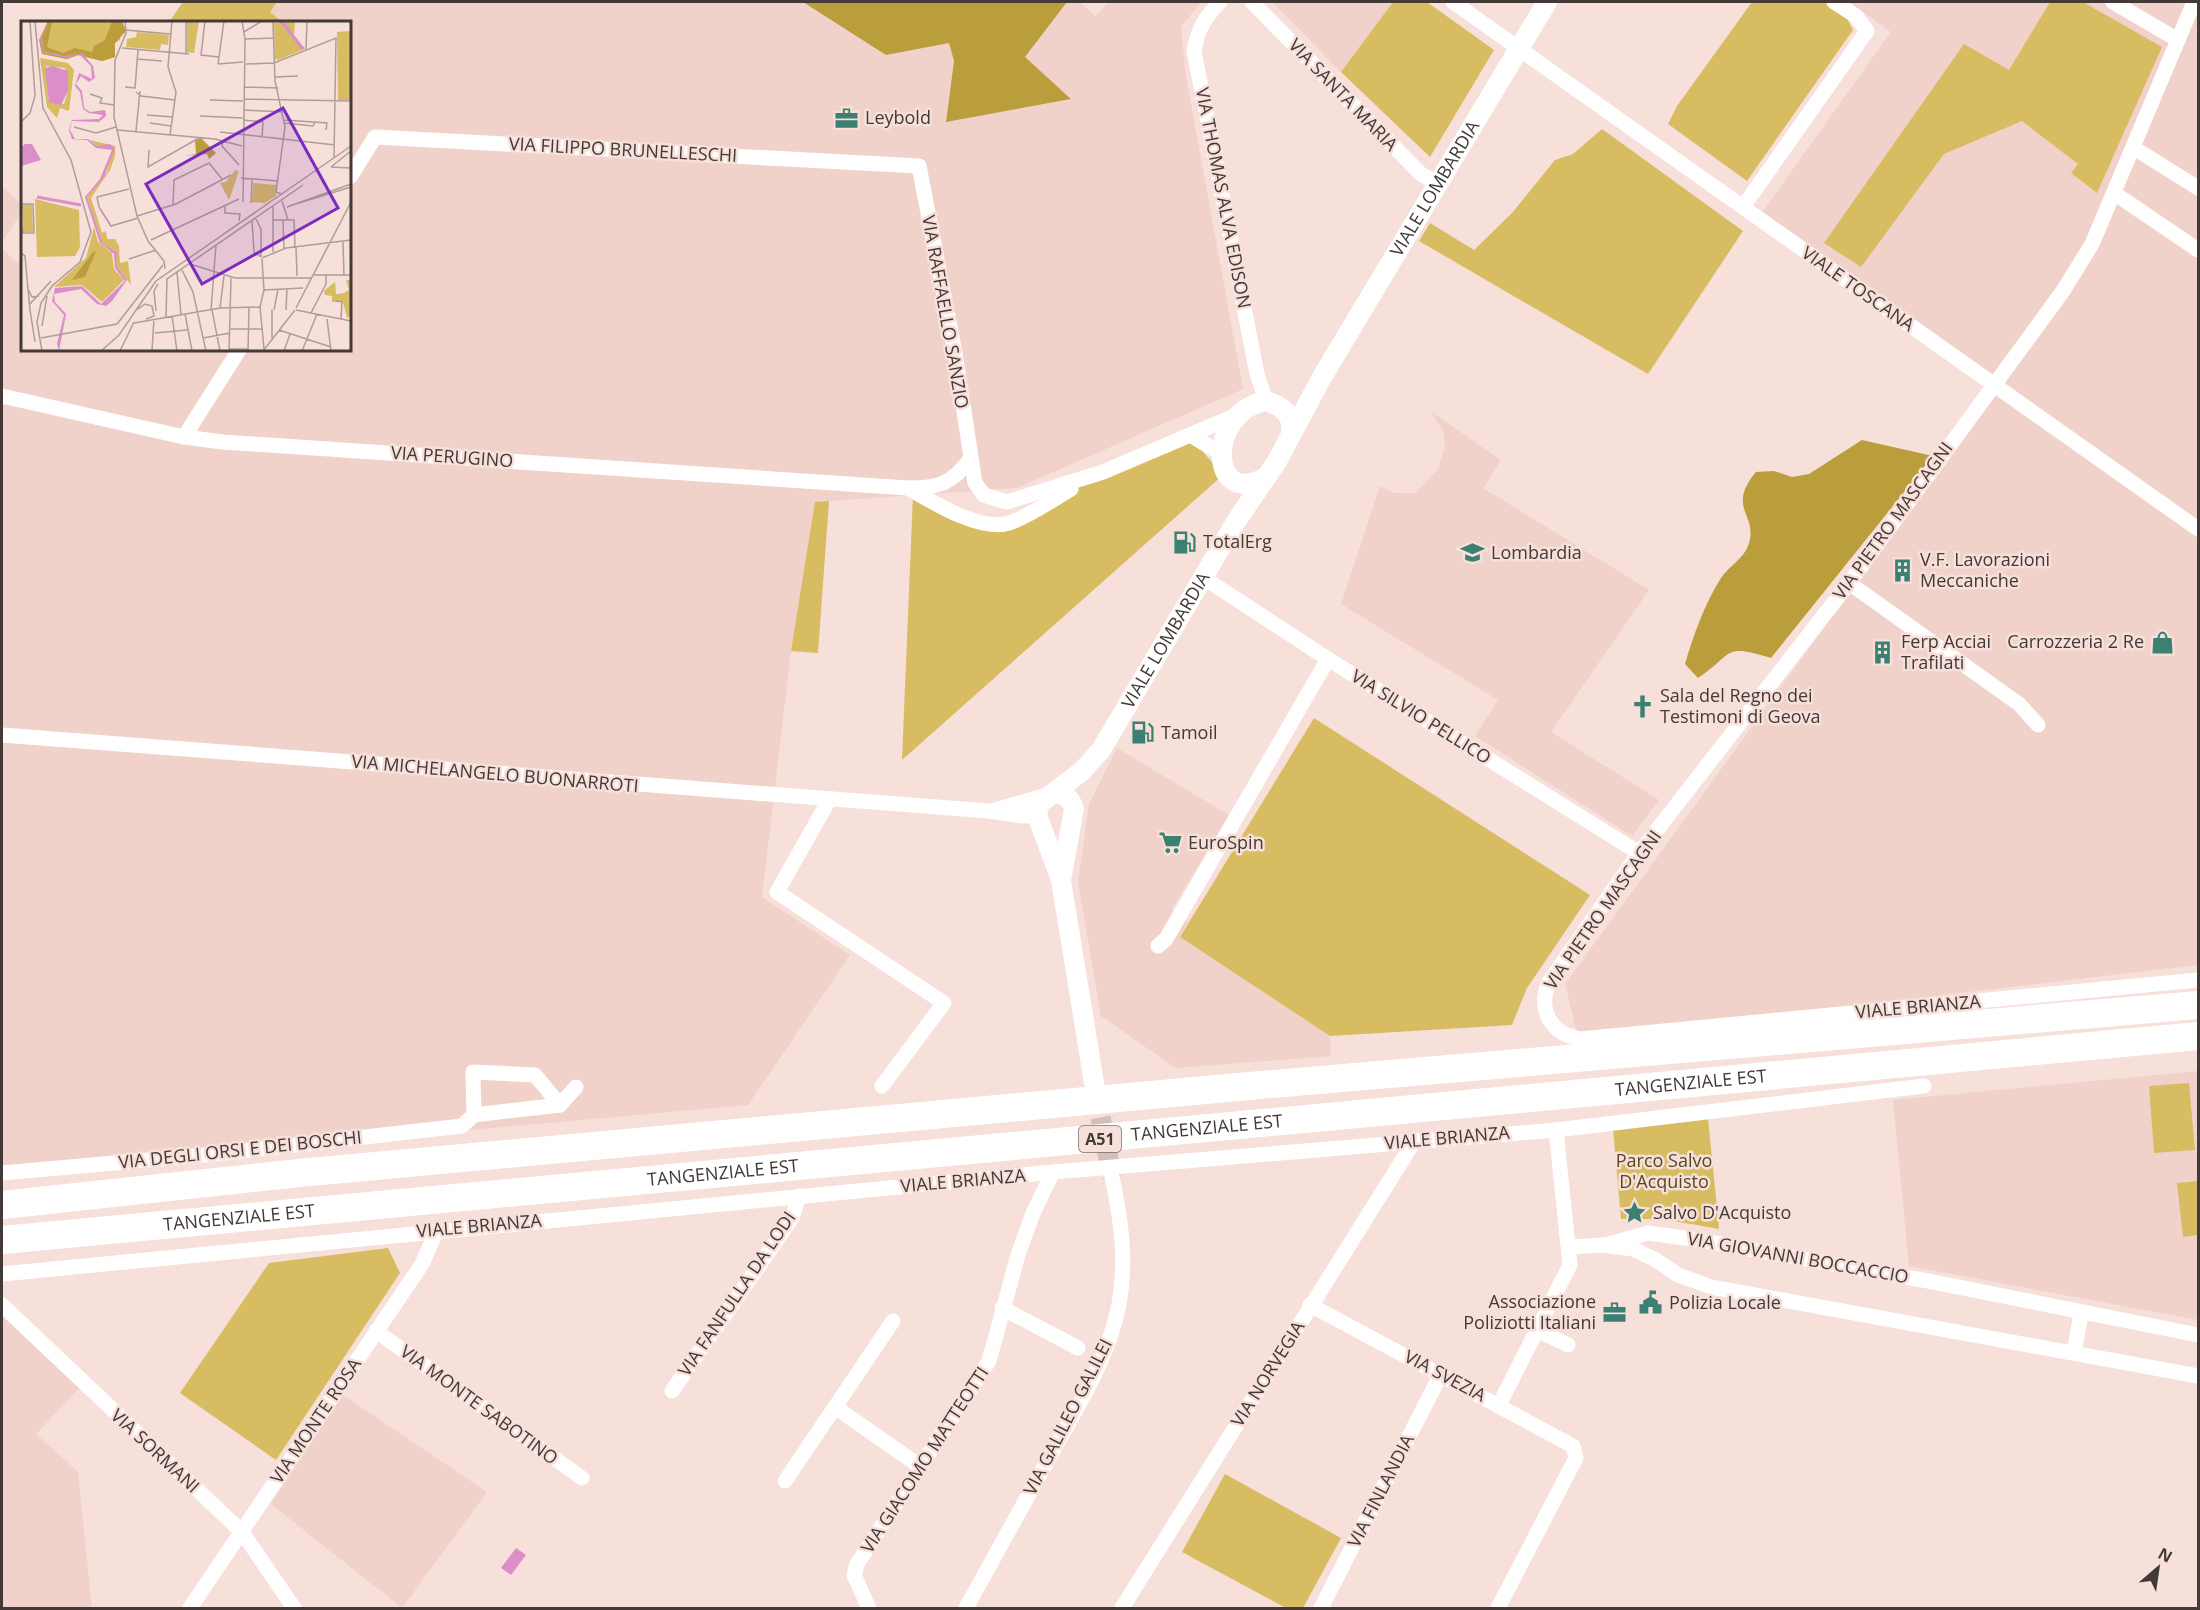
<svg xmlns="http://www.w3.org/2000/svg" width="2200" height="1610" font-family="'Open Sans',sans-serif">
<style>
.built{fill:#f1d2ca}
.green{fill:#d8bc62}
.forest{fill:#bb9e3c}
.water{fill:#db8ec8}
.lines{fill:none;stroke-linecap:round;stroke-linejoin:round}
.tertiary-tunnel{stroke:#d3beb9;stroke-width:20;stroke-dasharray:20 10;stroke-linecap:butt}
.minor{stroke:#fff;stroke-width:15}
.tertiary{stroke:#fff;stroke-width:20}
.motorway{stroke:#fff;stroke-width:28}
.labels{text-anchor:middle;stroke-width:5;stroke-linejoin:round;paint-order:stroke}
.shield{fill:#f7dfda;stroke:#796b68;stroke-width:1.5}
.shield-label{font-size:16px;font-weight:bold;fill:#433937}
.street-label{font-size:18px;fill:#433937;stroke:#f7dfda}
.poi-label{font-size:18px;fill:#433937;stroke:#f7dfda;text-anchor:start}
.park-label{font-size:18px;fill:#554921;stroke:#f7dfda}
.inset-river{fill:none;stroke:#db8ec8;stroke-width:3}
.inset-road{fill:none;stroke:#af9d99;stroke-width:1.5}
.view{fill:#7b2cbf;fill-opacity:0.15;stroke:#7b2cbf;stroke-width:3}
.inset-edge{fill:none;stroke:#433937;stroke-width:3}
</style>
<rect width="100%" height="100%" fill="#f7dfda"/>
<!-- built -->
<g class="built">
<polygon points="277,2 803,2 886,54 949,43 954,61 946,121 1070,98 1025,57 1067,2 1080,2 1095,16 1110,2 1201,2 1181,27 1186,76 1243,389 1017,488 816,502 791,651 762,897 850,955 748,1105 2,1172 2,249 22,266 22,350 350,350 350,22 283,22 270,12"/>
<polygon points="1272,2 1393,2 1341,72"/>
<polygon points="1849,2 2198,2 2198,965 1578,1038 1565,984 2001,384 1761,214 1891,32"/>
<polygon points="2,186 22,205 22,212 2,242"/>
<polygon points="1430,411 1501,460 1483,488 1649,590 1551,732 1659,800 1632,836 1475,736 1498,700 1341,604 1380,486 1395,493 1416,493 1438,469 1445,447 1443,430"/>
<polygon points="1117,748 1229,815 1171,910 1188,922 1180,937 1330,1036 1331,1056 1176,1068 1101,1016 1078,882 1089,804"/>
<polygon points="2198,1071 2198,1320 1909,1266 1893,1100"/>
<polygon points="2,1315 79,1388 36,1434 78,1472 92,1608 2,1608"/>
<polygon points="341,1394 487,1492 402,1608 271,1504"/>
</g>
<!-- green -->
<g class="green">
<polygon points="183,2 277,2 270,12 283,22 169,22"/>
<polygon points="1393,2 1427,2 1494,50 1430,157 1341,72"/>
<polygon points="1752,2 1826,2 1844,13 1853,30 1747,181 1668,124 1677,106"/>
<polygon points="2050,2 2083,2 2162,47 2097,193 2071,173 2078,164 2022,121 1944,154 1861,267 1824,243 1964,44 2009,70"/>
<polygon points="1602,129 1743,231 1648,374 1419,241 1430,223 1474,250 1512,213 1555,160 1573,154"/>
<polygon points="1191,438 1223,475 902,760 913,495 993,523"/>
<polygon points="829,501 818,653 791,651 815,502"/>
<polygon points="1314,718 1590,895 1527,988 1512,1025 1330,1036 1180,937"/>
<polygon points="2189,1083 2195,1150 2154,1153 2149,1086"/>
<polygon points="1708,1118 1719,1229 1662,1219 1621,1219 1613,1129"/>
<polygon points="2198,1181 2198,1235 2183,1237 2177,1183"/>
<polygon points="388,1248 400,1273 276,1460 180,1393 269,1263"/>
<polygon points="1225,1474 1341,1538 1303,1608 1286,1608 1182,1552"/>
</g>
<!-- forest -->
<g class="forest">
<polygon points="803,2 1067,2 1025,57 1071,99 946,122 954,61 949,43 886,55"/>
<path d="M 1862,440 L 1933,456 L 1771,658 C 1722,643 1735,653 1698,678 L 1685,664 C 1693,636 1705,603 1721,578 C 1728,567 1744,558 1748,546 C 1760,515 1725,509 1756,472 L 1774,471 L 1792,477 L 1809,474 Z"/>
</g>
<!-- water -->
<polygon class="water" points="516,1548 526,1555 511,1575 501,1568"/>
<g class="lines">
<!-- tertiary-tunnel -->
<polyline class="tertiary-tunnel" points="1095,1088 1112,1177"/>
<!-- minor -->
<g class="minor">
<path d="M 1220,2 C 1205,17 1197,31 1194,51 L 1257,374 L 1266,401"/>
<polyline points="1252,2 1421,174 1438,184"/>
<polyline points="1453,2 2198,529"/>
<polyline points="2113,2 2178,40"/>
<path d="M 2194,2 L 2092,244 L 2063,291 L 1849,583 L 1639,853 L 1549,982 C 1537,1010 1551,1034 1580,1039 L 2198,980"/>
<polyline points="2134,148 2198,188"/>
<polyline points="350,177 375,137 919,166 955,353 975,483 984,495 1007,502 1103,472 1237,415"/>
<polyline points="2114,193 2198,250"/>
<polyline points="1743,207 1867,31 1856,16 1834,2"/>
<path d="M 2,396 L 184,437 L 223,442 L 908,488 C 939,488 952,484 971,458"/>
<polyline points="1192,436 1220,453"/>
<polyline points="184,437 239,350"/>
<path d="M 908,488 C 932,502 980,532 1009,523 C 1030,516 1052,500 1071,489"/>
<polyline points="1204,578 1328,659 1639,853"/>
<polyline points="1849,583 2019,704 2038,725"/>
<polyline points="2,735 989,811 1022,816 1037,815"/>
<polyline points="829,800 777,892 944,1003 882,1086"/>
<polyline points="995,810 1047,795"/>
<polyline points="1158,946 1166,939 1328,659"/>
<polyline points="474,1115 473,1072 535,1075 560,1105"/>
<polyline points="2,1173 215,1154 462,1126 474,1115 560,1105 576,1087"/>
<polyline points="1609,1244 1648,1233 1692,1239 1928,1281 2198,1335"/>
<polyline points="1570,1247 1603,1245 1633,1249 1656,1260 1678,1275 1711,1287 2198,1376"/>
<polyline points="2,1274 1053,1172 1556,1130 1924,1086"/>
<polyline points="2,1305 242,1532 294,1608"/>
<polyline points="1310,1305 1573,1446 1576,1458 1498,1608"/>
<polyline points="1002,1308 1078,1348"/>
<polyline points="1537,1330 1568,1345"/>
<polyline points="376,1331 582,1478"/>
<polyline points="2074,1353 2081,1313"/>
<polyline points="672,1391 792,1218 799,1196"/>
<polyline points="1499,1405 1570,1265 1556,1130"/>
<polyline points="835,1407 921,1467"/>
<polyline points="785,1481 893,1321"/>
<polyline points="190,1608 422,1264 437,1230"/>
<polyline points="869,1608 854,1575 857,1564 989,1361 1018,1255 1033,1213 1053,1172"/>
<path d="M 966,1608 C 995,1555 1025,1502 1054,1449 C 1080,1402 1109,1357 1119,1304 C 1127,1261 1121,1219 1112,1177"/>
<polyline points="1122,1608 1415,1140"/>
<polyline points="1321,1608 1441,1374"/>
</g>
<!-- tertiary -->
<g class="tertiary">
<path d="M 1264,478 C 1209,508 1206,412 1266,401 C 1284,407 1293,414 1291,434"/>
<path d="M 1052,794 C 1064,793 1071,798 1074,809 L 1061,880"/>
<path id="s1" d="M 1094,1083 L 1061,880 L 1037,815 L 1039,804 L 1082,771 L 1101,750 L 1237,520 L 1276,463 L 1322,377 L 1547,2"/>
</g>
<!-- motorway -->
<g class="motorway">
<polyline points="2,1205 299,1173 1249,1086 2198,1005"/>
<path id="s2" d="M 2,1240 L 2198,1036"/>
</g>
</g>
<!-- icons -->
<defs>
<symbol id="office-bare" viewBox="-9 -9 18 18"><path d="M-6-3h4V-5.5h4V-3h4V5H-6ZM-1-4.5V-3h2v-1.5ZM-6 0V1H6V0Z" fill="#3c8073" stroke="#f7dfda" stroke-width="2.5" paint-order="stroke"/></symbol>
<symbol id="fuel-bare" viewBox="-9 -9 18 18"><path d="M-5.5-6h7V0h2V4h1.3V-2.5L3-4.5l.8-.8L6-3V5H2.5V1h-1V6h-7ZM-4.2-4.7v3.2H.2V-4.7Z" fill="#3c8073" stroke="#f7dfda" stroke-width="2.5" paint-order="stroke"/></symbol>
<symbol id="school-bare" viewBox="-9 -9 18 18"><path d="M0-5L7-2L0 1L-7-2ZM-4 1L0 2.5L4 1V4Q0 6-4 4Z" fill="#3c8073" stroke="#f7dfda" stroke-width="2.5" paint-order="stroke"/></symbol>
<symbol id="building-bare" viewBox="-9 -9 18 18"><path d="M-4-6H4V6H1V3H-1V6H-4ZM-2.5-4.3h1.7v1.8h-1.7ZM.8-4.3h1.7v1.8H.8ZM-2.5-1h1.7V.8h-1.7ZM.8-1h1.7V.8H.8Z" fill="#3c8073" stroke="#f7dfda" stroke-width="2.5" paint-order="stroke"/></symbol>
<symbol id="shop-bare" viewBox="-9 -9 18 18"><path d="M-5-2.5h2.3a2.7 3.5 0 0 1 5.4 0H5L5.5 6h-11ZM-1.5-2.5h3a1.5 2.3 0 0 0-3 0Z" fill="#3c8073" stroke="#f7dfda" stroke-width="2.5" paint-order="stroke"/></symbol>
<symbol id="church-bare" viewBox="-9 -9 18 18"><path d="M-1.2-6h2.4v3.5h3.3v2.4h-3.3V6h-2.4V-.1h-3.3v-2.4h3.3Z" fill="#3c8073" stroke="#f7dfda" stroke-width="2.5" paint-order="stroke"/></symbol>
<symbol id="supermarket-bare" viewBox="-9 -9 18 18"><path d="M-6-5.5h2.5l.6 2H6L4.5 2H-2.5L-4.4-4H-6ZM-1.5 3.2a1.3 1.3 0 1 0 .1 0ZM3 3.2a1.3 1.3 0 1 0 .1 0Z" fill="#3c8073" stroke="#f7dfda" stroke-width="2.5" paint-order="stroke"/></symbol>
<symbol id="sight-bare" viewBox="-9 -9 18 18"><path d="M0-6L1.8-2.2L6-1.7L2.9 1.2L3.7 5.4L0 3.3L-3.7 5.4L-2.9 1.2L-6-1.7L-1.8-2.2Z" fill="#3c8073" stroke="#f7dfda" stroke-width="2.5" paint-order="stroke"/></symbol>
<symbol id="civic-bare" viewBox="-9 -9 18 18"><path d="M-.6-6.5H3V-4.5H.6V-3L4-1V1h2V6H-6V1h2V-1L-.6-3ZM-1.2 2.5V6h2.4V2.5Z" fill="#3c8073" stroke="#f7dfda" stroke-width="2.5" paint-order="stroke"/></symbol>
</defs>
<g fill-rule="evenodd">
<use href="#office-bare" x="830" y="102" width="33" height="33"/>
<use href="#fuel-bare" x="1168" y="526" width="33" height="33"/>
<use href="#school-bare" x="1456" y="536" width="33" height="33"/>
<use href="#building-bare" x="1886" y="554" width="33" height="33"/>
<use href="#shop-bare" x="2146" y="626" width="33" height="33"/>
<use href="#building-bare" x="1866" y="636" width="33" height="33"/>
<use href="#church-bare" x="1626" y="690" width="33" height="33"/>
<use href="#fuel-bare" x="1126" y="716" width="33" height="33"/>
<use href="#supermarket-bare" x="1154" y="826" width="33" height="33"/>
<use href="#sight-bare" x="1618" y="1196" width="33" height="33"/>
<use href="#civic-bare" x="1634" y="1286" width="33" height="33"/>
<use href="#office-bare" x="1598" y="1296" width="33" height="33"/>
</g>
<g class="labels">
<!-- shield labels -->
<rect class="shield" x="1079" y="1126" width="42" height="26" rx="4.5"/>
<g class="shield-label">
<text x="1100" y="1145">A51</text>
</g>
<!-- street labels -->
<g class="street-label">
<text transform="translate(1343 95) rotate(46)" y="6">VIA SANTA MARIA</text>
<text transform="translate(623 150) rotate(3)" y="6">VIA FILIPPO BRUNELLESCHI</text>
<text dy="6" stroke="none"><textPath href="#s1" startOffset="1022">VIALE LOMBARDIA</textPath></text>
<text transform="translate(1223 198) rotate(79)" y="6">VIA THOMAS ALVA EDISON</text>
<text transform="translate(1858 289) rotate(35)" y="6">VIALE TOSCANA</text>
<text transform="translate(945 312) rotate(80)" y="6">VIA RAFFAELLO SANZIO</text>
<text transform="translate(452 457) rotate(4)" y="6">VIA PERUGINO</text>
<text transform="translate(1893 521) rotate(-54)" y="6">VIA PIETRO MASCAGNI</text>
<text dy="6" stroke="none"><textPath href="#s1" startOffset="496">VIALE LOMBARDIA</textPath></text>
<text transform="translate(1421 717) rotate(32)" y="6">VIA SILVIO PELLICO</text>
<text transform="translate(495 774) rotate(5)" y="6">VIA MICHELANGELO BUONARROTI</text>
<text transform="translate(1603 910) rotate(-55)" y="6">VIA PIETRO MASCAGNI</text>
<text transform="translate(1918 1007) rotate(-5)" y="6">VIALE BRIANZA</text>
<text dy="6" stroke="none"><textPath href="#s2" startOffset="1696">TANGENZIALE EST</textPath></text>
<text dy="6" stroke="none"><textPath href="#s2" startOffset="1210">TANGENZIALE EST</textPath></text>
<text transform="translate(1447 1138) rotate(-5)" y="6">VIALE BRIANZA</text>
<text transform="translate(240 1150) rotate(-6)" y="6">VIA DEGLI ORSI E DEI BOSCHI</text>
<text dy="6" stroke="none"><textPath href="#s2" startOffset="724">TANGENZIALE EST</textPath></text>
<text transform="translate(963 1181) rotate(-5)" y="6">VIALE BRIANZA</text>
<text dy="6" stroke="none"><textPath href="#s2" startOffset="238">TANGENZIALE EST</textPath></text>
<text transform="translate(479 1226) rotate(-5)" y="6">VIALE BRIANZA</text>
<text transform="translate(1798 1258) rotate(10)" y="6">VIA GIOVANNI BOCCACCIO</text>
<text transform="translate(737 1294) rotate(-56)" y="6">VIA FANFULLA DA LODI</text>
<text transform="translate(1268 1374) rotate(-58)" y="6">VIA NORVEGIA</text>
<text transform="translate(1445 1376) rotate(28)" y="6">VIA SVEZIA</text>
<text transform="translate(479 1405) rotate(36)" y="6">VIA MONTE SABOTINO</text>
<text transform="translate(1068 1417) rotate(-63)" y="6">VIA GALILEO GALILEI</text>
<text transform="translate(316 1421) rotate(-56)" y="6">VIA MONTE ROSA</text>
<text transform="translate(155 1451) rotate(43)" y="6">VIA SORMANI</text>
<text transform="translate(925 1460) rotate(-57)" y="6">VIA GIACOMO MATTEOTTI</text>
<text transform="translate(1381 1491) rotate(-63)" y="6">VIA FINLANDIA</text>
</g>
<!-- poi labels -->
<g class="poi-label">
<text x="865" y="124">Leybold</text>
<text x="1203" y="548">TotalErg</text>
<text x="1491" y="559">Lombardia</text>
<text x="1920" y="566">V.F. Lavorazioni<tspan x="1920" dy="21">Meccaniche</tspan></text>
<text x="1901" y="648">Ferp Acciai<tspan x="1901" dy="21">Trafilati</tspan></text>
<text x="2144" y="648" text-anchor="end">Carrozzeria 2 Re</text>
<text x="1660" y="702">Sala del Regno dei<tspan x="1660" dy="21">Testimoni di Geova</tspan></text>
<text x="1161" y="739">Tamoil</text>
<text x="1188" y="849">EuroSpin</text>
<text x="1653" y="1219">Salvo D'Acquisto</text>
<text x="1596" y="1308" text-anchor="end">Associazione<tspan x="1596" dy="21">Poliziotti Italiani</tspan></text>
<text x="1669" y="1309">Polizia Locale</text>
</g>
<!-- park labels -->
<g class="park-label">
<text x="1664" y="1167">Parco Salvo<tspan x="1664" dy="21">D'Acquisto</tspan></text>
</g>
</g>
<!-- overview -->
<g transform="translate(21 21)">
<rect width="330" height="330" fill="#f7dfda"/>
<path d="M 27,0 L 101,0 L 99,19 L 93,23 L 94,36 L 81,40 L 57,34 L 46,38 L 21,33 ZM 166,0 L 178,0 L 173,32 L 166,31 ZM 274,0 L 273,14 L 284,28 L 257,39 L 254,38 L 253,2 ZM 330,10 L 330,79 L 317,79 L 316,11 ZM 116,11 L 148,14 L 147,24 L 140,23 L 139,29 L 105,26 L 106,18 L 115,16 ZM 19,37 L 47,42 L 53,49 L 48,90 L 39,87 L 36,97 L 26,86 ZM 25,45 L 44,47 L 47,70 L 43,83 L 28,81 ZM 69,119 L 94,125 L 94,135 L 89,149 L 70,177 L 81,212 L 85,210 L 86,218 L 94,218 L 98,225 L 99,242 L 107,240 L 110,264 L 95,244 L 94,230 L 82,223 L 66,176 L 86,151 L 93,126 L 76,125 ZM 214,149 L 218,150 L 208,179 L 199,162 L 205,161 ZM 232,162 L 255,164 L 255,175 L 244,182 L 231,181 ZM 14,178 L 58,189 L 59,226 L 54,235 L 16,236 ZM 11,183 L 12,211 L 2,211 L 1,184 ZM 73,206 L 77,221 L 91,232 L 93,248 L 103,259 L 81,281 L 61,264 L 33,266 L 65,237 ZM 325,259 L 330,259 L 330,294 L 326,297 L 322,281 L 311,281 L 311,275 L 304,274 L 303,270 L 314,261 L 315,273 L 323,272 L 328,269 Z" fill="#d8bc62" fill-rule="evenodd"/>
<path d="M 27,0 L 31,1 L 26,26 L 42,32 L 54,27 L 71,31 L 73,25 L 84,19 L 91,0 L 101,0 L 105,10 L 94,22 L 94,36 L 81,40 L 57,34 L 46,38 L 21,33 L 18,19 ZM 180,117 L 195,132 L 188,138 L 186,133 L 163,135 L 175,133 L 174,120 ZM 75,230 L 64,256 L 51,259 L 72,231 Z" fill="#bb9e3c"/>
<path d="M 29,0 L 21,16 L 23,30 L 43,35 L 61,32 L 72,45 L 74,57 L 68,61 L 60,55 L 55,63 L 61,70 L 63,87 L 69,91 L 84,89 L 85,95 L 78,101 L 51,100 L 49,109 L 54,118 L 67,118 L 76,125 L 89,123 L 94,127 L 83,156 L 66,176 L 82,223 L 96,231 L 95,244 L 106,259 L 91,280 L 85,285 L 76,283 L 60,268 L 33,273 L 34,281 L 45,293 L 38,330 L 36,323 L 43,294 L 31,280 L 34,267 L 61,265 L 80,283 L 104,260 L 94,247 L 93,233 L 79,222 L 64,176 L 79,158 L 91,129 L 75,127 L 66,119 L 51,118 L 48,109 L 51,99 L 78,98 L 82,94 L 68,92 L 62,88 L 59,71 L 54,65 L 58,52 L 71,58 L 70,45 L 58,33 L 46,37 L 22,32 L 19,17 ZM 31,45 L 47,50 L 47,70 L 40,84 L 28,81 L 24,47 ZM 4,123 L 11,123 L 20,139 L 0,145 L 0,127 Z" fill="#db8ec8"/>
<path class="inset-river" d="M 260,0 L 282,28M 16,176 L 60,184"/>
<path class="inset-road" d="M 14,0 L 22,87 L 50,139 L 70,211 L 59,241 L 31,265 L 20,282 L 16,301 L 21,330M 104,0 L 105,12 L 94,39 L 93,96 L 116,195 L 127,220 L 143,240 L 144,248M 184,0 L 180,34 L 198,36M 221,0 L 224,18 L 222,181M 252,1 L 254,60 L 264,106 L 255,171 L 260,173M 105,9 L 149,13M 223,11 L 241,0M 224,18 L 253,17M 101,27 L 168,33M 285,29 L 286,0M 165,32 L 165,0M 116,38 L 141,40M 197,43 L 203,0M 197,43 L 222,41M 225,43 L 253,42 L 315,17 L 313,136M 254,56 L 277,55M 104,66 L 114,67 L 117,29M 223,66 L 257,67M 115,71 L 120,75 L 154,79M 69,73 L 81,77 L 79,82 L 93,84M 223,78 L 330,80M 189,79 L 222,80M 222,89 L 262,91M 126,94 L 152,96M 179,95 L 222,97M 222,99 L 242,101 L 241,116M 263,99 L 306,102 L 305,109M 0,101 L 9,92 L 14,75 L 9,0M 129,102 L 150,105M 263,102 L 292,105 L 294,101M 53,106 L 75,112 L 95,106M 96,109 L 194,118 L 221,125M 115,110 L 119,70M 199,111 L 314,124M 149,114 L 155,71 L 147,46 L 151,0M 202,120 L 201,125 L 218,144M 128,129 L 127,146 L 178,117M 330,131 L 330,153M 310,146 L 330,130M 310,146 L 329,147M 220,157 L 257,160M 108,168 L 76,176 L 78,186 L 90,205 L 117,197M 261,180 L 267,199M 230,182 L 231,158M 0,183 L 12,183 L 13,212 L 2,212 L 0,204M 152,184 L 153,159 L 188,142 L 201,158M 204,184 L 204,192 L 219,193 L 218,200M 268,185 L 330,166M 266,186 L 330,163M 116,195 L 155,183 L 210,154M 235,198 L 240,208 L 240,236M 252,199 L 273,199 L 274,226M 262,199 L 263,228M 231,200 L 233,231 L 240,236M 130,219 L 218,178M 322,221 L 323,254M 275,226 L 276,255M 252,231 L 252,186M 0,232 L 4,235 L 9,290M 241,237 L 265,227 L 330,219M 108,238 L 135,229M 241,238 L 243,269M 169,243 L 214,257 L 290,257M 161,249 L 172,271 L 185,330M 156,251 L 160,294M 292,254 L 330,254M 6,266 L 11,276 L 18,275M 243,269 L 282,267M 315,280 L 321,281 L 320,298M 9,283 L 30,260M 199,287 L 203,255M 275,287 L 330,181M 117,288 L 124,283 L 131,285 L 133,295 L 125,298M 9,289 L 14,321M 190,289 L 195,224M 191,289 L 199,330M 251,289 L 251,317M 253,289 L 257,268M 265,289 L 266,268M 275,289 L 330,300M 135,290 L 133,270 L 137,263M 290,292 L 305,263 L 305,254M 164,293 L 171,330M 151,295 L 156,330M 145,296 L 146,258 L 282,164M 306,298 L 310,330M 113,302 L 199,287 L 239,286M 21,305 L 26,275M 209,308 L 242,308M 258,309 L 310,326M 134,312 L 166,309M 20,317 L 96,303 L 142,244M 182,317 L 209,312M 208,328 L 227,328M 243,328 L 239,286 L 243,269M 80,330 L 98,314 L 135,260 L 330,125M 99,330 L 113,301M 131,330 L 133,298M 208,330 L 210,257M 227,330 L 228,287M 242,330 L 274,289M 263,330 L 269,313M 281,330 L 296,293"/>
<path class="view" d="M 262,87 L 317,187 L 181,263 L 125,163 Z"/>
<rect width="330" height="330" class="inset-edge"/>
</g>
<!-- border -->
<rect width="2200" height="1610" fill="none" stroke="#433937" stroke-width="6"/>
<!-- north arrow -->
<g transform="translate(2158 1568) rotate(29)" stroke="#f7dfda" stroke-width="4.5" paint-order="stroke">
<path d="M0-4.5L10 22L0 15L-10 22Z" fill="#433937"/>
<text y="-9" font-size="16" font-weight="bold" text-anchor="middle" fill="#433937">N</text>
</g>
</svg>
